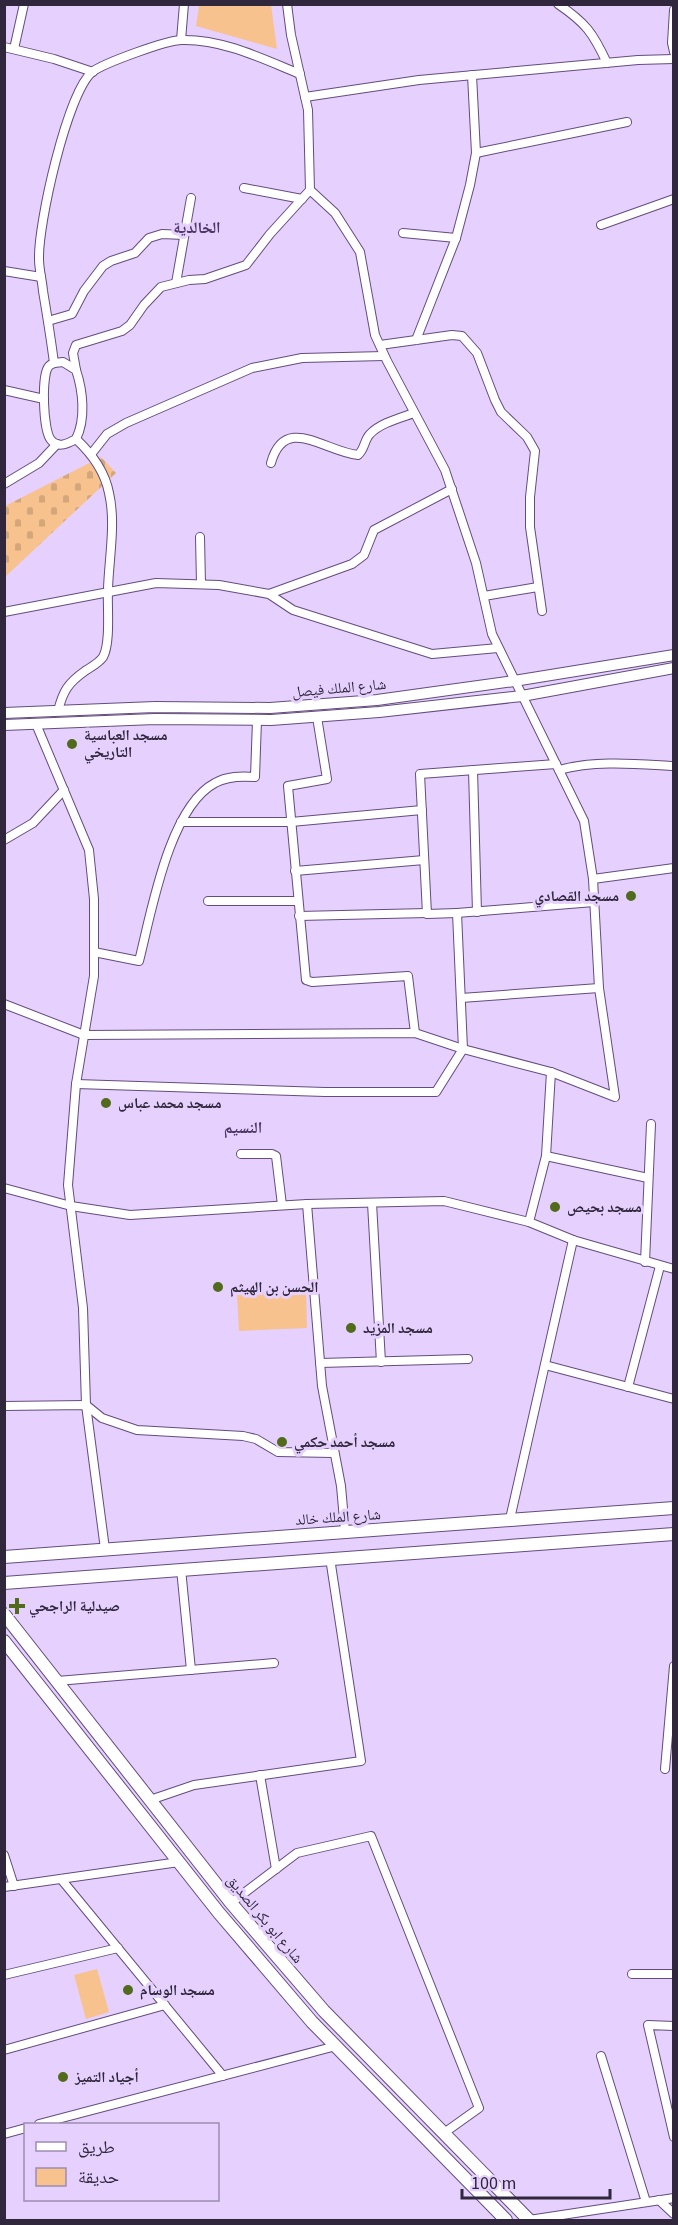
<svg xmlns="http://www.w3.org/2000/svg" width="678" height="2225" font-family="'Source Sans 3','Noto Naskh Arabic',sans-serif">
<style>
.green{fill:#f7c28d}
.cemetery{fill:url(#cemetery-stones)}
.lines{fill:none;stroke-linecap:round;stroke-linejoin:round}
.minor-casing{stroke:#644c7d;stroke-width:10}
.tertiary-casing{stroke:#644c7d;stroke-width:12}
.secondary-casing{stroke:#644c7d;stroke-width:14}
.minor{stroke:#fff;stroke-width:8}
.tertiary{stroke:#fff;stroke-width:10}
.secondary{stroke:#fff;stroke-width:12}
.poi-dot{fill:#516a1b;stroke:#e5d0fe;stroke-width:2}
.labels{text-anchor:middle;stroke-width:6;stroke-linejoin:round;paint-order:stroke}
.street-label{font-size:15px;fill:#31273d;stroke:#e5d0fe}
.poi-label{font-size:15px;font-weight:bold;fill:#31273d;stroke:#e5d0fe;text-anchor:start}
.neighbourhood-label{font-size:16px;font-weight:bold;fill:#4e3766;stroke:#e5d0fe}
</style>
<defs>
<pattern id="cemetery-stones" width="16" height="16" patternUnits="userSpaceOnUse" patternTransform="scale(1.5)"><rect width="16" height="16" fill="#f7c28d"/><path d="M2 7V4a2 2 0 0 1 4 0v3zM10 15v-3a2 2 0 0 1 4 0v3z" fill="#d4a77b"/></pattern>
</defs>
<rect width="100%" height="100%" fill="#e5d0fe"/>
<!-- green -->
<g class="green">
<polygon points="248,5 271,5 277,49 196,26 199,5"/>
<polygon points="306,1291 307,1328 239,1331 237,1294"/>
<polygon points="97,1969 109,2012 86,2019 74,1975"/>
</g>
<!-- cemetery -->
<polygon class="cemetery" points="101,457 116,473 5,577 5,506"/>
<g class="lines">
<defs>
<g id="minor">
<path d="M 558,4 C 586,23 593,33 607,63"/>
<polyline points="674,10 672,43 674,52"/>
<polyline points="181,40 184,4"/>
<polyline points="4,47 54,59 93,72"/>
<polyline points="14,49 24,4"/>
<polyline points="305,97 419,80 638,60 674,59"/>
<polyline points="476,153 627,122"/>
<polyline points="244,188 302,199"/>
<polyline points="601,225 674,199"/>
<polyline points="403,233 456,238"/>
<polyline points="4,271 41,277"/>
<polyline points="176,283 191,198"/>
<polyline points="48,321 72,314 84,291 103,266 111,261 135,253 149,238 162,234 184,235"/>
<polyline points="416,340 456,238 470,185 476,153 472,75"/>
<polyline points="380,345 452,335 462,336 477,353 495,400 501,412 527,437 535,451 530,497 530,527 542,611"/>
<path d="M 63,362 L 76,370 C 83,391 86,419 76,439 C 69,443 58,449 51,440 C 43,431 41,374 49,366 C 53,362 58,363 63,362 Z"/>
<path d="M 54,363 C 51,339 47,315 43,291 C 42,280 39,269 39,259 C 38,224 67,94 92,72 C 104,63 167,40 182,40 C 223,39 263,59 300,74"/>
<polyline points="76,370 73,353 76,345 122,331 130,325 144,305 161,287 189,280 205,279 246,265 270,234 310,190"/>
<polyline points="4,390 44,399"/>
<polyline points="92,453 107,434 126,423 252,368 302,358 384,356"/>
<path d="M 271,463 C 285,413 325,452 358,455 C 365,449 364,440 370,434 C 380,423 400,418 414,413"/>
<polyline points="4,484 39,463 57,444"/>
<polyline points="200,537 201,584"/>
<polyline points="269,594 352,564 364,555 374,530 452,489"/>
<polyline points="484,596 538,587"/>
<polyline points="4,612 156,583 219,585 269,594 293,610 432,654 498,648"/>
<path d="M 58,711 C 63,691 68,683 85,671 C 91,667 99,663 103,657 C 111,643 107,605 108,589 C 109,558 116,523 109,493 C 105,472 91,453 76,439"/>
<polyline points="317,717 327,779 288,786 306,980 312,982 408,976 415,1033"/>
<polyline points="36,724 89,850 94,899 94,976 76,1084 68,1185 83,1308 86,1405 105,1549"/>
<polyline points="473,770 477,912"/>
<path d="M 559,770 C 596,760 636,764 674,766"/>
<polyline points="181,822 291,822 422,810"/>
<polyline points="4,840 33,823 64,790"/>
<polyline points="295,871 424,860"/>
<polyline points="593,879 674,868"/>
<polyline points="208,901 298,901"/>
<polyline points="457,913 427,914 420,774 556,764"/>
<polyline points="299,916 427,913"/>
<path d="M 94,952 L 139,961 C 151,914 169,807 215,783 C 227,776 241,776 255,777 L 257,720"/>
<polyline points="461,998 599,988"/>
<polyline points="4,1004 84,1035 415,1033 463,1049 551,1072 615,1097 599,988 593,879 584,821 492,634 476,563 445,470 387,361 375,335 360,252 335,213 310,190 308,110 291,35 287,4"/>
<polyline points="76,1084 325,1092 436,1092 463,1049 457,913 594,902"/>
<polyline points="241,1154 272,1154 276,1156 282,1205"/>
<polyline points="546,1156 648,1178"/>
<polyline points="4,1188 71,1206 130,1215 307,1204 444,1201 529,1222 573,1240 674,1269"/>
<polyline points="372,1203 381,1362"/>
<polyline points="307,1204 322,1386 341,1486 345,1531"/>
<polyline points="529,1222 546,1156 551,1072"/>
<polyline points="645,1262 651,1124"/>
<polyline points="320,1363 468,1359"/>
<polyline points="545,1365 674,1399"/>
<polyline points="628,1387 660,1266"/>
<polyline points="4,1406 86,1405 102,1418 137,1430 243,1436 256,1439 278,1452 333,1453"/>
<polyline points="510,1519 573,1240"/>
<polyline points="181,1569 191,1670"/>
<polyline points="57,1681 274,1663"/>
<polyline points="665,1769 674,1666"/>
<polyline points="260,1775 276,1869"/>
<polyline points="150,1800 194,1785 361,1761 330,1558"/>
<polyline points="4,1855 14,1886"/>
<polyline points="61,1879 223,2076"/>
<polyline points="4,1887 179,1862"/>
<polyline points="231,1903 297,1853 371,1836 479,2108 444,2133"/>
<polyline points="632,1974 674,1974"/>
<polyline points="4,1975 118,1948"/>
<polyline points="674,2026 648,2025 674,2137"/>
<polyline points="4,2050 165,2005"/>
<polyline points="601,2056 646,2202"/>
<polyline points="39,2124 336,2046"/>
<polyline points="4,2134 26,2128"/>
<polyline points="659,2200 674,2214"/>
<polyline points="529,2220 674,2198"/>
</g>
<g id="tertiary">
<polyline points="4,713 155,707 270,708 377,700 514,681 674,655"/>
<polyline points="4,725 155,719 271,720 379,712 522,696 674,668"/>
</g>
<g id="secondary">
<polyline points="4,1557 674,1508"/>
<polyline points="4,1583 674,1534"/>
<polyline points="4,1614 231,1903 324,2011 529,2220"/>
<polyline points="4,1641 219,1913 312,2022 506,2220"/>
</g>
</defs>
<!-- minor casing -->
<use href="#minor" class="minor-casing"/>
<!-- tertiary casing -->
<use href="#tertiary" class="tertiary-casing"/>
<!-- secondary casing -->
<use href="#secondary" class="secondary-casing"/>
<!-- minor -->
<use href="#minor" class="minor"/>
<!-- tertiary -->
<use href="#tertiary" class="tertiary"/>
<!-- secondary -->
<use href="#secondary" class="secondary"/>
</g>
<!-- markers -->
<g class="poi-dot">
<circle cx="72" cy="744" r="6"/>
<circle cx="631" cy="896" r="6"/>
<circle cx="106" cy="1103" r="6"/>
<circle cx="555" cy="1207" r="6"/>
<circle cx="218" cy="1287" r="6"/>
<circle cx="351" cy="1328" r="6"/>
<circle cx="282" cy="1442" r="6"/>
<path d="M14 1597h6v6h6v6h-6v6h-6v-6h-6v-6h6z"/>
<circle cx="128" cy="1990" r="6"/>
<circle cx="63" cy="2077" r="6"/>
</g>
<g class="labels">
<!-- street labels -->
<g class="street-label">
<text transform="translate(339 688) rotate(-5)" y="5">شارع الملك فيصل</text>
<text transform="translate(338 1517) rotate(-4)" y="5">شارع الملك خالد</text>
<text transform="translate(265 1919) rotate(50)" y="5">شارع ابو بكر الصديق</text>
</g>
<!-- poi labels -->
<g class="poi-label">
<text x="84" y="740">مسجد العباسية<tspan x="84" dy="17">التاريخي</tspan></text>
<text x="619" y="901" text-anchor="end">مسجد القصادي</text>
<text x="118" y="1108">مسجد محمد عباس</text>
<text x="567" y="1212">مسجد بحيص</text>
<text x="230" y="1292">الحسن بن الهيثم</text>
<text x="363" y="1333">مسجد المزيد</text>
<text x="294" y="1447">مسجد أحمد حكمي</text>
<text x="29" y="1611">صيدلية الراجحي</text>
<text x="140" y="1995">مسجد الوسام</text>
<text x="75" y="2082">أجياد التميز</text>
</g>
<!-- neighbourhood labels -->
<g class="neighbourhood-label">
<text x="197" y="233">الخالدية</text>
<text x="243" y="1133">النسيم</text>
</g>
</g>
<!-- border -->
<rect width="678" height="2225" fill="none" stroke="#31273d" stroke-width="12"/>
<!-- legend -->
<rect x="24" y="2123" width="195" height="78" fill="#e5d0fe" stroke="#9d8cb1" stroke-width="1.5"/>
<rect x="36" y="2142" width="30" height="9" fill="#ffffff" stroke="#9d8cb1" stroke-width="1.5"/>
<text x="78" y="2153" font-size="18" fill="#31273d">طريق</text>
<rect x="36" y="2168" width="30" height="18" fill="#f7c28d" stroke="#9d8cb1" stroke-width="1.5"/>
<text x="78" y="2183" font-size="18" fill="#31273d">حديقة</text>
<!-- scale -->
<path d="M462 2189v9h148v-9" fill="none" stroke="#31273d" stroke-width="3"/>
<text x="471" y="2189" font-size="18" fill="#31273d" stroke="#e5d0fe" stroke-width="4.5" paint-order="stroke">100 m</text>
</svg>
